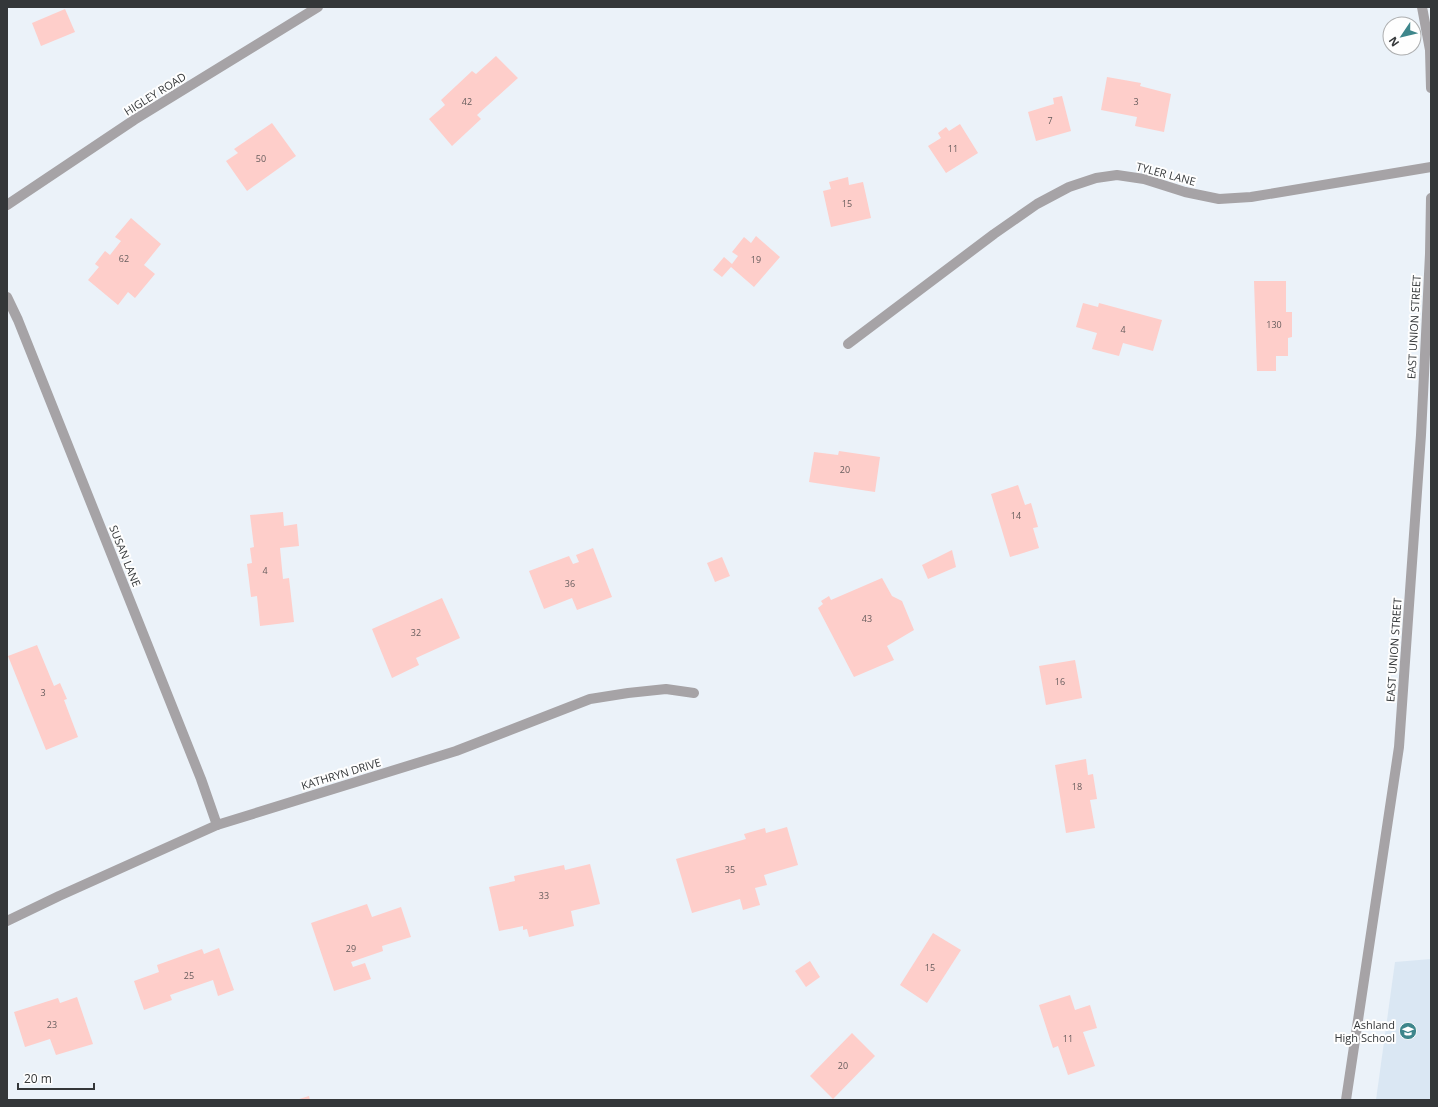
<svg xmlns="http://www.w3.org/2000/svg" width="1438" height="1107" font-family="'Open Sans',sans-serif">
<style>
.built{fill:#dae7f3}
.building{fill:#fececa}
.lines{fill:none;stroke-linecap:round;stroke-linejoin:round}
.minor{stroke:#a6a3a6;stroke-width:10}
.labels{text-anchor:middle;stroke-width:4;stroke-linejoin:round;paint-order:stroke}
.number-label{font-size:9px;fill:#665d5d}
.street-label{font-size:11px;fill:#343739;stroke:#fefefe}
.poi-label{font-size:11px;fill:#343739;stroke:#fefefe;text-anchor:end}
</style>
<rect width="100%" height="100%" fill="#ebf2f9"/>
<!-- built -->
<polygon class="built" points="1431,959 1431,1100 1376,1100 1395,962"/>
<!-- building -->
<g class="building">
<polygon points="65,9 75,32 41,46 32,23"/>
<polygon points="496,56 518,78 477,115 481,119 452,146 429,119 445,105 441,100 472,71 476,74"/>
<polygon points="1107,77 1141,83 1140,86 1171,94 1164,132 1135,126 1137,117 1101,110"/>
<polygon points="1062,96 1071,131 1036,141 1028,112 1054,104 1053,98"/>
<polygon points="272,123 296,156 247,191 226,161 238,153 234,149"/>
<polygon points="960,124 978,153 946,173 928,146 941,138 938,133 946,127 949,131"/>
<polygon points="848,177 849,185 863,182 871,218 831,227 823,191 831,189 829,182"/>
<polygon points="131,218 161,244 144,265 155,274 135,298 128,292 118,305 88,280 99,267 95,264 105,251 110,255 121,241 115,237"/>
<polygon points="756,236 780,257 754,287 731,267 722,277 713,270 724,257 732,264 738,256 732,252 744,237 751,243"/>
<polygon points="1254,281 1286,281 1286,312 1292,312 1292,337 1288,338 1288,356 1276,356 1276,371 1257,371"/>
<polygon points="1083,303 1098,307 1099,303 1162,320 1153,351 1123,343 1119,356 1092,349 1097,333 1076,327"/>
<polygon points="839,451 880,457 875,492 809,482 814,452 838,455"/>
<polygon points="1018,485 1025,505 1031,503 1038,527 1033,528 1039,548 1010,557 991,494"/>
<polygon points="283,512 284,526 297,524 299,546 280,548 283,579 289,578 294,622 260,626 257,596 251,597 247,564 252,563 250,548 254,547 250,515"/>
<polygon points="593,548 612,597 577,610 572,598 544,609 529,571 569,556 573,564 579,562 576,555"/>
<polygon points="952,550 956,567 928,579 922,565"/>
<polygon points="722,557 730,576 715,582 707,563"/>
<polygon points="882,578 892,596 902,601 914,630 887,646 894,660 854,677 818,608 823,604 821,601 829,596 831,600"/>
<polygon points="442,598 460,638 416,658 419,665 392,678 372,629"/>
<polygon points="37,645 54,686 60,683 67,699 64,700 78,737 46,750 8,656"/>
<polygon points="1075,660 1082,698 1046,705 1039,666"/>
<polygon points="1086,759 1088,775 1093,774 1097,799 1090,800 1095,828 1066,833 1055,765"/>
<polygon points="787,827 798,865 764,875 767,885 755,888 760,905 743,910 740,899 692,913 676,859 746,839 744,834 765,828 766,833"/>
<polygon points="590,864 600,904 571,911 574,926 529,937 527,929 523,930 523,926 499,931 489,887 515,881 514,876 564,865 565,870"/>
<polygon points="367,904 372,917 401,907 411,937 382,946 383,951 351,962 353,967 365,963 371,979 334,991 311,923"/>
<polygon points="933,933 961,950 927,1003 900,985"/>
<polygon points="219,948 234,990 218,996 213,980 170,995 172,1000 144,1010 134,981 159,972 157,965 202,949 204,954"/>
<polygon points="810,961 820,977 806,987 795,971"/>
<polygon points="1070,995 1075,1010 1090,1005 1097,1028 1083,1032 1095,1066 1068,1075 1058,1046 1053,1048 1039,1005"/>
<polygon points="77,997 93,1044 56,1055 50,1039 25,1047 14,1012 58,998 60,1003"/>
<polygon points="852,1033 875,1056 833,1099 810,1076"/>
<polygon points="309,1096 310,1100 296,1100"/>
</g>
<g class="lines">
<!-- minor -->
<g class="minor">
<polyline points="1422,7 1430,50 1431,88"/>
<polyline points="7,205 134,120 318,7"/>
<polyline points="7,297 18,320 201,779 217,825"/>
<polyline points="848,344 994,234 1037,204 1069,187 1096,178 1117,175 1144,179 1185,192 1219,199 1251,197 1431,167"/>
<polyline points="7,921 59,896 217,825 456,751 590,699 628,693 666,689 694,693"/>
<polyline points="1346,1100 1399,747 1421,435 1430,254 1431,198"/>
</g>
</g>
<!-- icons -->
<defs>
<symbol id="school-disc" viewBox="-11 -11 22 22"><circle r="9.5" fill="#3e868b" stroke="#fefefe"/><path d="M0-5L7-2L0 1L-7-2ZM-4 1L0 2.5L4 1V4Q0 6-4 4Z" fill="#fff"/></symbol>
</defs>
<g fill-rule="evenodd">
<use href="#school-disc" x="1398" y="1021" width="20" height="20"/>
</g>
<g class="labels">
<!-- number labels -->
<g class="number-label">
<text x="467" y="105">42</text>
<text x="1136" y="105">3</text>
<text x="1050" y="124">7</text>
<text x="953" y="152">11</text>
<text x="261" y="162">50</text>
<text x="847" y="207">15</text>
<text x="124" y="262">62</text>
<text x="756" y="263">19</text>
<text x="1274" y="328">130</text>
<text x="1123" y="333">4</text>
<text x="845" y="473">20</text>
<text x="1016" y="519">14</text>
<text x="265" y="574">4</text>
<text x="570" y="587">36</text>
<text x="867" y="622">43</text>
<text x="416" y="636">32</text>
<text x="1060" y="685">16</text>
<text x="43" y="696">3</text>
<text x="1077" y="790">18</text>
<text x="730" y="873">35</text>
<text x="544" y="899">33</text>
<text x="351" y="952">29</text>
<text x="930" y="971">15</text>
<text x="189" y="979">25</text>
<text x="52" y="1028">23</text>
<text x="1068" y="1042">11</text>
<text x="843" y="1069">20</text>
</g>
<!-- street labels -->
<g class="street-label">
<text transform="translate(155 94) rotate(-32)" y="4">HIGLEY ROAD</text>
<text transform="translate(1166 174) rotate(15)" y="4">TYLER LANE</text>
<text transform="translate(1414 327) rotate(-87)" y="4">EAST UNION STREET</text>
<text transform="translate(125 556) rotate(68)" y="4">SUSAN LANE</text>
<text transform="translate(1394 650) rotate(-86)" y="4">EAST UNION STREET</text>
<text transform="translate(341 774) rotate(-17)" y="4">KATHRYN DRIVE</text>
</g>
<!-- poi labels -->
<g class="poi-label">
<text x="1395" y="1029">Ashland<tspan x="1395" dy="13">High School</tspan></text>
</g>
</g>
<!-- border -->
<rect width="1438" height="1107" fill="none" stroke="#343739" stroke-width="16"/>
<!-- north arrow -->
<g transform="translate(1402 36) rotate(235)"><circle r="19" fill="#fefefe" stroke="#adaeaf"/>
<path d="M0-3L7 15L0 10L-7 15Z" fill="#3e868b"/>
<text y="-6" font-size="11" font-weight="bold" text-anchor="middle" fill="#343739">N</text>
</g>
<!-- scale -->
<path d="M18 1083v6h76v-6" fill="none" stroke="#343739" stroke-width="2"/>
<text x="24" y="1083" font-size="12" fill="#343739" stroke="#fefefe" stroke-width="3" paint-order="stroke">20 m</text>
</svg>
